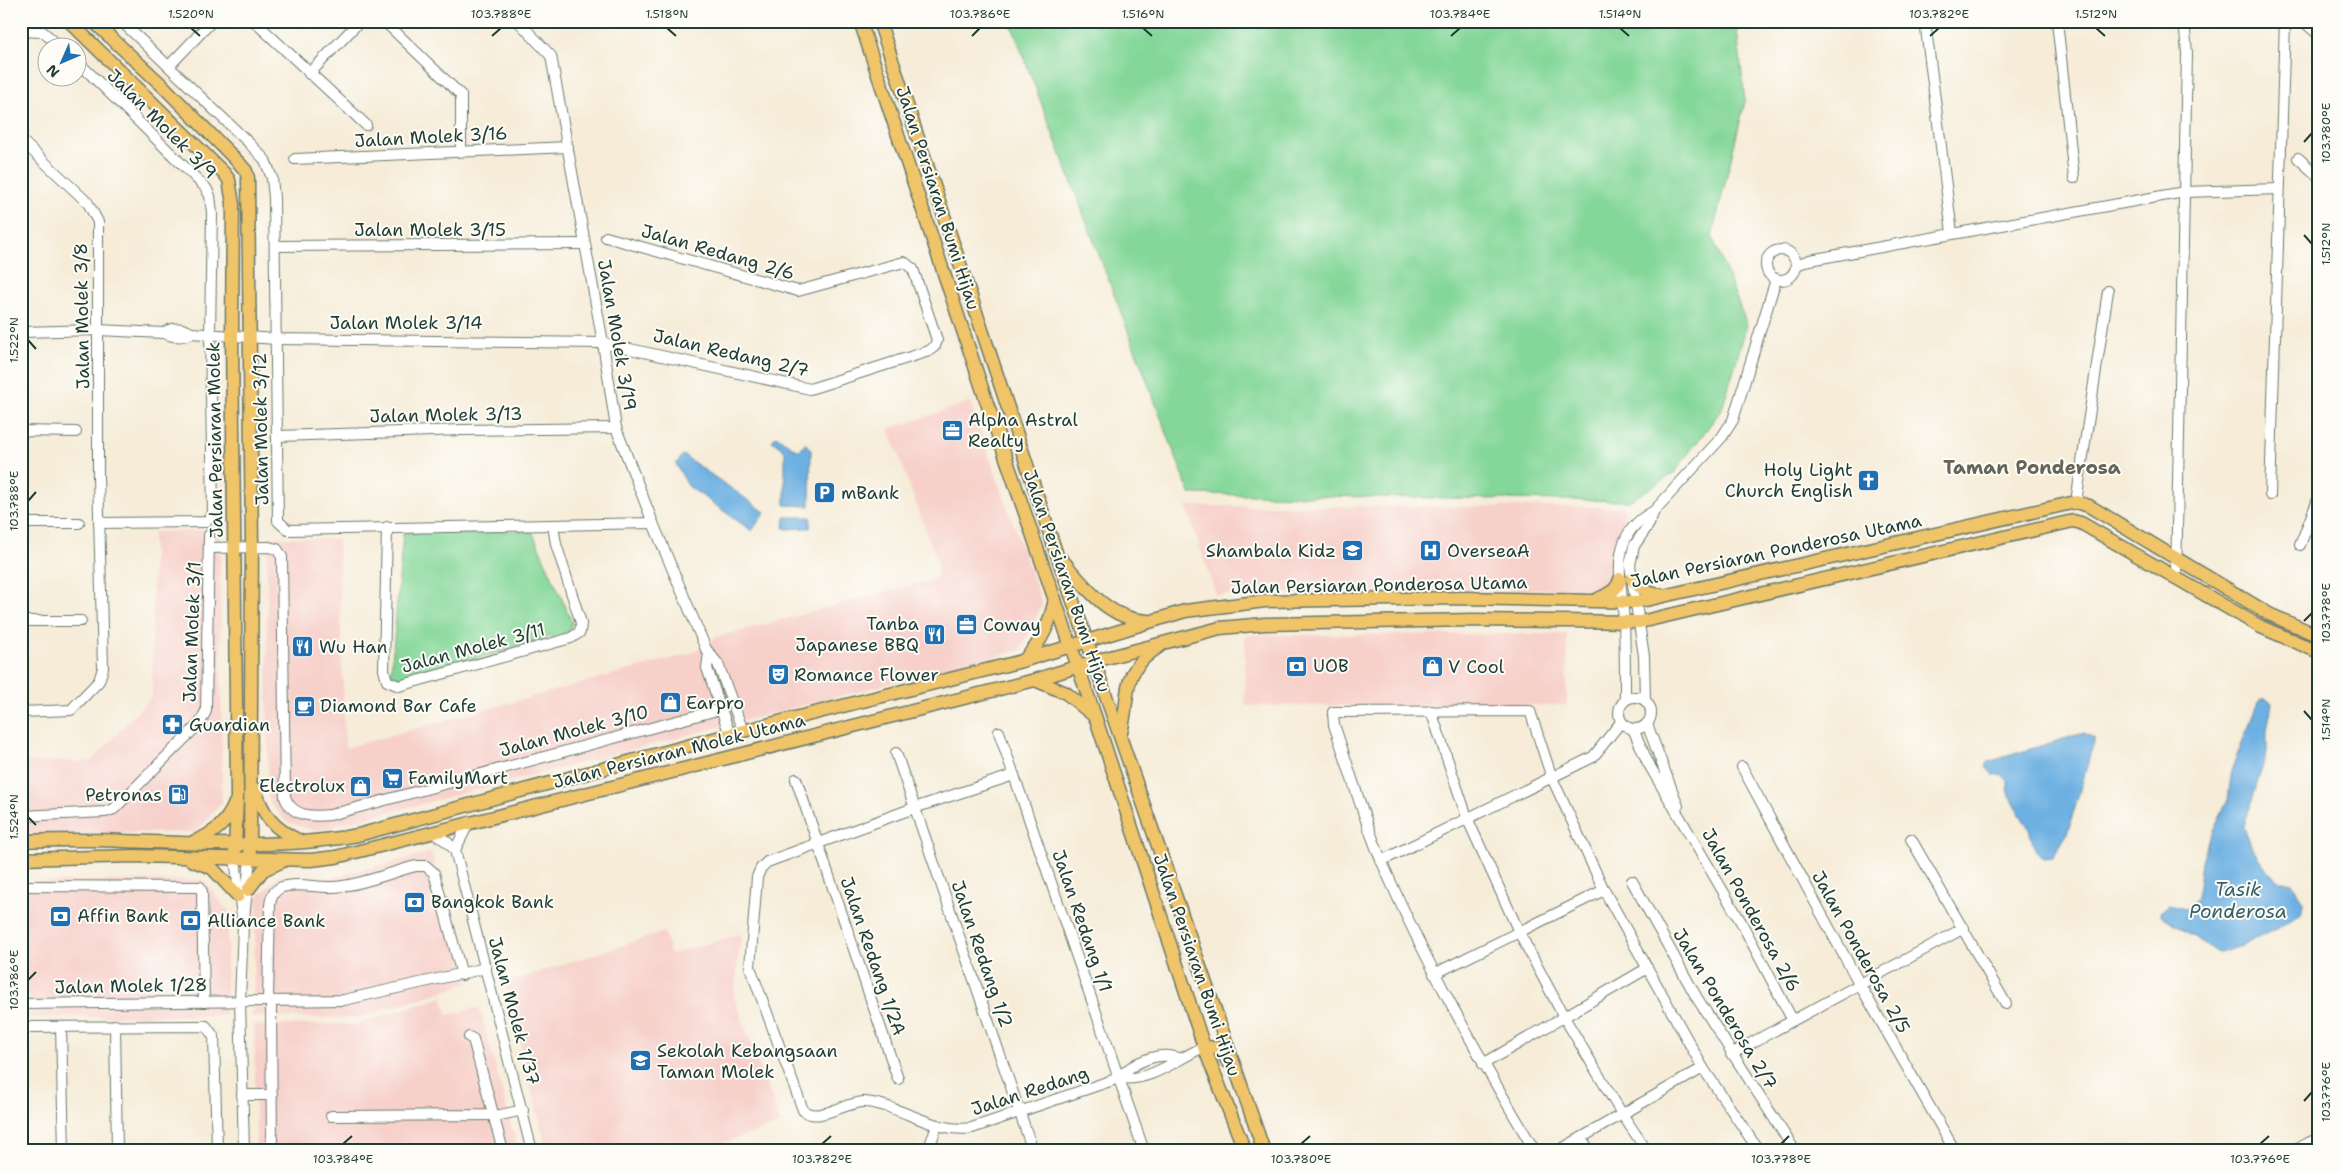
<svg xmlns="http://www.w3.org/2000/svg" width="2340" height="1172" font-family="'Shantell Sans',sans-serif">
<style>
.built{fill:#f7d0ca}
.green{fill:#84d799;stroke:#528a66}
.water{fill:#6db0e2;stroke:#46768b}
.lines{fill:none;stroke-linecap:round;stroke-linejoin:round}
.minor-casing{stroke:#6a7a6d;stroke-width:12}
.major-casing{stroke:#6a7a6d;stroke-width:15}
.minor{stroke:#fff;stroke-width:10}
.major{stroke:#f0c469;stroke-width:12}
.ticks{fill:none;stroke:#1f3d34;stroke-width:2}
.labels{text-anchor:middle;stroke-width:4;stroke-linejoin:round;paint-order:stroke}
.street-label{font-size:18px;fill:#1f3d34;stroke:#fdfcf7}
.poi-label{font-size:18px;fill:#1f3d34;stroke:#fdfcf7;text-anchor:start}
.neighbourhood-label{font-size:19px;font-weight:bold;fill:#646459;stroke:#fdfcf7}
.water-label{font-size:19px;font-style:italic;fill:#366068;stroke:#fdfcf7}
.neatline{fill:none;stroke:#1f3d34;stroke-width:2}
.ticks-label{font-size:12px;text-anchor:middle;fill:#1f3d34}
</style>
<rect width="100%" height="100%" fill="#fdfcf7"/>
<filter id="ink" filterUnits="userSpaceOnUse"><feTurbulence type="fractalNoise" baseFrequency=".02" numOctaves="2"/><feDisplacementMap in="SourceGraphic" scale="10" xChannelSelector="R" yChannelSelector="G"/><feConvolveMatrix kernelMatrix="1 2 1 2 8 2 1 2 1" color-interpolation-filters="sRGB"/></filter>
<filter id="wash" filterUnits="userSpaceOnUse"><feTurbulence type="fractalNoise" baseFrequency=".0096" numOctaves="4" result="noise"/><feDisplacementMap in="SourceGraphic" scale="20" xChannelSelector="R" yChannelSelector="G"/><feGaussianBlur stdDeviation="1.12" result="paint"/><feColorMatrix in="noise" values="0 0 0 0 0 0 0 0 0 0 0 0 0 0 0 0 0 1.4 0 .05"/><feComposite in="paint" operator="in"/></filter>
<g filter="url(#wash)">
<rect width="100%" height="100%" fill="#f6ecd8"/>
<!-- built -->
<g class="built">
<polygon points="970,402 1042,604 1021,650 315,831 287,822 272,806 268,796 267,537 338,539 345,748 692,653 717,637 935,579 939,567 889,429"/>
<polygon points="1186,506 1624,507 1625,512 1620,536 1612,554 1614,581 1609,588 1216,595"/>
<polygon points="220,529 222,802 196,832 21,834 21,762 92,761 152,696 153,532"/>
<polygon points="1567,634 1567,705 1245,706 1245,635"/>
<polygon points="431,852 468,983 359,1018 252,1017 257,898 278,877 330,878"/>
<polygon points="203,880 229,912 225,1015 21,1018 21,882"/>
<polygon points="664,932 671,954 741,934 734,997 781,1124 698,1151 547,1151 505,983"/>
<polygon points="443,997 447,1015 479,1007 516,1142 516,1151 256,1151 254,1025 356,1024"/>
</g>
<!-- green -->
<g class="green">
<polygon points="1010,21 1736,21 1745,101 1712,236 1747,325 1722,409 1673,474 1629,501 1190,494"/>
<polygon points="532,531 572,622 569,632 402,680 391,673 403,533"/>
</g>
<!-- water -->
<g class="water">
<polygon points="776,436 797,450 800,450 805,443 811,450 810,506 785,505 785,451 772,441"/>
<polygon points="683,455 765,512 752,531 688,486 676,464"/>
<polygon points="785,517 811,517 810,528 787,529 784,528"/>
<path d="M 2261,699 L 2266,699 L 2272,703 L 2267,731 L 2267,752 L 2244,826 L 2252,848 L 2268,872 L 2281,881 L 2292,884 L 2303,901 C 2303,905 2302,910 2300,913 C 2294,922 2230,953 2218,953 L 2161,915 L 2161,912 L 2170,905 L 2186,909 L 2197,899 L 2202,862 L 2208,840 L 2228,800 L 2232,768 L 2258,702 Z"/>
<path d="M 2083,733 L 2094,738 L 2094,742 L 2067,834 L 2053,857 L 2045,858 C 2030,852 2034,836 2026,824 C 2017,809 2007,800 2008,781 L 2001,774 L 1993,775 L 1986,767 L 1988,762 Z"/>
</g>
</g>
<g filter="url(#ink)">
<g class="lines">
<defs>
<g id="minor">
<polyline points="121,21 249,143 265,160 272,178 274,198 278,521 288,530 653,523"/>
<polyline points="254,21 366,125"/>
<polyline points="384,21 461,95 461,151"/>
<polyline points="518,21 551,56 603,343 616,428 653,523 706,649 718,664 743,731"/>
<polyline points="1925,21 1952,233"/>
<polyline points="2057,21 2074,178"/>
<polyline points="2303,21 2319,35"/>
<polyline points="21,31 43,32 62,48"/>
<polyline points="78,62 206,188 210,196 212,213 210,334 213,514 206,522 99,523"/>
<polyline points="170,65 212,21"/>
<polyline points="309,74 360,21"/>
<polyline points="21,140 88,203 98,222 98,476 103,668 99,681 71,710 21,712"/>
<polyline points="2298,158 2319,177"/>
<polyline points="295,159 568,147"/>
<polyline points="275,246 584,244"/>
<circle cx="1781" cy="265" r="15"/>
<polyline points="1796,265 1810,260 2184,192 2279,189"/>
<path d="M 21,332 L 97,330 L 164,333 C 172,337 183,338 191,333"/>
<path d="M 164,333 C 171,327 183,327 191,333 L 276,339 L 603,343 L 810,389 L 929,351 L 935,346 L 937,340 L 913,269 L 904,262 L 798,291 L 606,237"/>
<polyline points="21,431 76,432"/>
<polyline points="278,436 463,430 616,428"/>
<polyline points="2270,495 2285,21"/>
<polyline points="2076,502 2108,291"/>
<polyline points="21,523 79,523"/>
<polyline points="387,527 384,670 387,681 399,686 571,638 580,632 581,623 556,544 553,525"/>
<polyline points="2300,545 2319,497"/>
<path d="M 210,548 L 269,547 L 277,549 L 282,557 L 285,797 C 292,817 312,817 330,815 L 721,709"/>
<polyline points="2176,577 2187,53 2184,21"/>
<polyline points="21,621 81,621"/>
<polyline points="709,653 707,668 730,735"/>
<circle cx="1635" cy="713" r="16"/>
<path d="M 1625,699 C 1625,674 1625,648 1624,623 C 1622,579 1606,536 1654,511 L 1722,437 L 1733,420 L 1776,279"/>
<polyline points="1645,700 1644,656 1630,565 1634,546 1649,524 1654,511"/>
<polyline points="1431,711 1468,820 1519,932 1564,1017 1622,1114 1647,1151"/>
<polyline points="1647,724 1678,806"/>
<polyline points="1633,729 1648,763 1741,922 1792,1019"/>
<polyline points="999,732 1144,1151"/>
<polyline points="896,753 1033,1151"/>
<polyline points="1742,767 1860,985 1955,1151"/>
<path d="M 1014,775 L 914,808 L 767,862 L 761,868 L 757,877 L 750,967 L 803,1110 C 818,1124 846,1101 865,1102 C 902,1105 934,1134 972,1128 L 1119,1078 C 1152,1082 1176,1059 1204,1047"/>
<polyline points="796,779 898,1079"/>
<polyline points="21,816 105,812 114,809 200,723 206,711 209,535"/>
<polyline points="432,832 446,841 455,850 532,1151"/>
<polyline points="1911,839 2006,1004"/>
<polyline points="455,850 469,822"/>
<polyline points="235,858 243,925 240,1001 244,1151"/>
<polyline points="1381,861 1593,757 1621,722"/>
<polyline points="1632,881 1697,998 1795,1151"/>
<polyline points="21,886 200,887 202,892 204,1002"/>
<polyline points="244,919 250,858"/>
<polyline points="1434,974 1604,890"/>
<path d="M 268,1000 L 270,905 C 271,896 274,890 282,887 C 299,882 316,888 333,887 C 361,885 389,873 416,866 L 426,866 L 434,873 L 462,975"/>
<polyline points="271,1000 272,1151"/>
<polyline points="21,1004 344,1000 486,968"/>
<polyline points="115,1025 117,1151"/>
<polyline points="21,1027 206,1026 214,1037 217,1151"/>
<polyline points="61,1027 64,1151"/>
<polyline points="469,1037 473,1039 503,1151"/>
<polyline points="1731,1054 1964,928"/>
<polyline points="1483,1064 1646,969"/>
<polyline points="1703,1068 1759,1151"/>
<path d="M 1119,1078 C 1132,1062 1159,1051 1179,1058"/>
<polyline points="242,1095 272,1095"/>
<polyline points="331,1116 500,1115 523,1110"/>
<polyline points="1581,1138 1590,1151"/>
<polyline points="928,1151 937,1125"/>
<path d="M 1535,1151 C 1479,1057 1425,962 1382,862 C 1363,818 1350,770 1334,725 L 1333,712 L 1530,711 L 1552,778 L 1604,890 L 1703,1068 L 1558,1151"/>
<polyline points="2291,1151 2319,1138"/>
</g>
<g id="major">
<polyline points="69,21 224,173 229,180 233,204 232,336 237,796 235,851"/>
<polyline points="93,21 164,87 239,163 246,171 248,178 252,547 250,851"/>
<polyline points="860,21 987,403 1096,719 1204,1047 1245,1151"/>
<polyline points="879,21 1057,555 1264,1151"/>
<path d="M 1062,560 C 1086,588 1109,620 1148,621"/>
<path d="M 1632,579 C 1641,589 1648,594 1661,595"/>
<path d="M 1596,600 C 1606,595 1618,591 1620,579"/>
<path d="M 1024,660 C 1042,642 1050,623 1055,599"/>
<polyline points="1035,680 1066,693 1093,715"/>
<path d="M 1121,733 C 1131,692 1119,672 1160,646"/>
<path d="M 255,789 C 263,816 274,829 300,841"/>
<path d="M 21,841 C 55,840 90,839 124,841 C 201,844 281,849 358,835 L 743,731 L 1022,661 L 1185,611 L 1265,601 L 1465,598 L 1637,602 L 2076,502 L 2089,506 L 2269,614 L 2319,636"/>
<path d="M 193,842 C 213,834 227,824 235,803"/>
<polyline points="21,859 134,856 311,860 336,857 1035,680 1095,661 1220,628 1265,624 1473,620 1640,622 2073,521 2081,523 2261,627 2319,652"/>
<polyline points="191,860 212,868 238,896"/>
<polyline points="248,890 263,870 285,860"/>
<polyline points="1204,1047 1219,1048 1228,1062"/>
</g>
</defs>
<!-- minor casing -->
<use href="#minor" class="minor-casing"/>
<!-- major casing -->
<use href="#major" class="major-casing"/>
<!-- minor -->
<use href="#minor" class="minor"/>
<!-- major -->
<use href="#major" class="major"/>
</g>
</g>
<!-- ticks -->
<path class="ticks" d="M 191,28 L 200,36M 667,28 L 676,36M 1143,28 L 1152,36M 1620,28 L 1629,36M 2096,28 L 2105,36M 492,36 L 501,28M 972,36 L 980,28M 1451,36 L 1460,28M 1930,36 L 1939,28M 2304,142 L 2312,133M 2304,235 L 2312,244M 28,340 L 36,349M 28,501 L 36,492M 2304,621 L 2312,613M 2304,711 L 2312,720M 28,817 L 36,825M 28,980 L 36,972M 2304,1101 L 2312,1092M 343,1144 L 352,1136M 822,1144 L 831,1136M 1301,1144 L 1310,1136M 1781,1144 L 1789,1136M 2260,1144 L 2269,1136"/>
<!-- icons -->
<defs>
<symbol id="office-square" viewBox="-11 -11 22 22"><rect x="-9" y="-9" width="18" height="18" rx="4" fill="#1f6fb2" stroke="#fdfcf7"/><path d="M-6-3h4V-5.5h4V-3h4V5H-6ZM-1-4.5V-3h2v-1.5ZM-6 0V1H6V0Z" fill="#fff"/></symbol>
<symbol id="church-square" viewBox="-11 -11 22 22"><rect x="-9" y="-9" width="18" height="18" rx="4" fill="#1f6fb2" stroke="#fdfcf7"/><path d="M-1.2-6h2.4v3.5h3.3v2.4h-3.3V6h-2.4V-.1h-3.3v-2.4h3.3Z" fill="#fff"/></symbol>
<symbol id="parking-square" viewBox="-11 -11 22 22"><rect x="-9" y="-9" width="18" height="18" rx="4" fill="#1f6fb2" stroke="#fdfcf7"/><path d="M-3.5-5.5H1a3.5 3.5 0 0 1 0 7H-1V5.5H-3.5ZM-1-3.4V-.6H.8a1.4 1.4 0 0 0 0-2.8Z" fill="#fff"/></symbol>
<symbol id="school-square" viewBox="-11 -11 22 22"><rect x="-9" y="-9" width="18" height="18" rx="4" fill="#1f6fb2" stroke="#fdfcf7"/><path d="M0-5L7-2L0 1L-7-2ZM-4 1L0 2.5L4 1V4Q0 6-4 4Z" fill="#fff"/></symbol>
<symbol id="hospital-square" viewBox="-11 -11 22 22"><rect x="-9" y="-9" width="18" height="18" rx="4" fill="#1f6fb2" stroke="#fdfcf7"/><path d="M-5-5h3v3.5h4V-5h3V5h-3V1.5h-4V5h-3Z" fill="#fff"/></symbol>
<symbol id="restaurant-square" viewBox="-11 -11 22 22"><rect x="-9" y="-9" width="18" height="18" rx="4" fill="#1f6fb2" stroke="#fdfcf7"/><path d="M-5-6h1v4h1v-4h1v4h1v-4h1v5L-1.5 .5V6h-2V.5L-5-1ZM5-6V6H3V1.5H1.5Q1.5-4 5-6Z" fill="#fff"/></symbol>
<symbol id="bank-square" viewBox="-11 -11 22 22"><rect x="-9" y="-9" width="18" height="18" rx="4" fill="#1f6fb2" stroke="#fdfcf7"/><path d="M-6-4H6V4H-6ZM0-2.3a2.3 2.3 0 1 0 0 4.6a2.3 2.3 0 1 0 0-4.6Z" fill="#fff"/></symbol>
<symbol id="shop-square" viewBox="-11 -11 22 22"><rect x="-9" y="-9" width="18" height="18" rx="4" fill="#1f6fb2" stroke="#fdfcf7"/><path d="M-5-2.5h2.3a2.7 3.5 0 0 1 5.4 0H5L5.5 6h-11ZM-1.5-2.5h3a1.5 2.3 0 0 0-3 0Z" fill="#fff"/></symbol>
<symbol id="theatre-square" viewBox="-11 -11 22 22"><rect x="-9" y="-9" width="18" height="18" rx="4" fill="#1f6fb2" stroke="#fdfcf7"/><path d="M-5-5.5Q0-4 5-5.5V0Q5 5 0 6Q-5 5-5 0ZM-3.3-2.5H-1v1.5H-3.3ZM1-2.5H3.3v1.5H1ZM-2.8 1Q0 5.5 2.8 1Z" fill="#fff"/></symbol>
<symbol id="cafe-square" viewBox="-11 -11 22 22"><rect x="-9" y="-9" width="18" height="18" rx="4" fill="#1f6fb2" stroke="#fdfcf7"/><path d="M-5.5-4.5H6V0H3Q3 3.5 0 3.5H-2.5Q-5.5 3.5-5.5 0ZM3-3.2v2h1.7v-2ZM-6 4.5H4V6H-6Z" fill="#fff"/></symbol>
<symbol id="pharmacy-square" viewBox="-11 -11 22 22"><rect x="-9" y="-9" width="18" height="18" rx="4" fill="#1f6fb2" stroke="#fdfcf7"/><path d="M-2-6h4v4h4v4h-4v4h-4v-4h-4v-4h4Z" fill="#fff"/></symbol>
<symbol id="supermarket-square" viewBox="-11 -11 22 22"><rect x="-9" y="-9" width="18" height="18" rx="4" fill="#1f6fb2" stroke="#fdfcf7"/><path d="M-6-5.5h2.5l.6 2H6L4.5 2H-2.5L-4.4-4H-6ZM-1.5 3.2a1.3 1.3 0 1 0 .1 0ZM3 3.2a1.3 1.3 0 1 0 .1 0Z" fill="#fff"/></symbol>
<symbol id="fuel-square" viewBox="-11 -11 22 22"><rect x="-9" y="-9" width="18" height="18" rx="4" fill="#1f6fb2" stroke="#fdfcf7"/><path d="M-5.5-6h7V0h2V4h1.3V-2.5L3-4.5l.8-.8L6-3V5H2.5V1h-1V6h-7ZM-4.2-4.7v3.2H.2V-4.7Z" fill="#fff"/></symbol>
</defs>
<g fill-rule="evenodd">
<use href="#office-square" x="940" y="418" width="25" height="25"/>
<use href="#church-square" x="1856" y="468" width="25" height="25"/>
<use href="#parking-square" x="812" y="480" width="25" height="25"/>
<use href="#school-square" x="1340" y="538" width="25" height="25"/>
<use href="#hospital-square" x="1418" y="538" width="25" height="25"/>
<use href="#office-square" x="954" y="612" width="25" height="25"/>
<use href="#restaurant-square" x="922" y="622" width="25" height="25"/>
<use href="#restaurant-square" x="290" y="634" width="25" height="25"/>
<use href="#bank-square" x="1284" y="654" width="25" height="25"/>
<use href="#shop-square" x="1420" y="654" width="25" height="25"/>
<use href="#theatre-square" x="766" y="662" width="25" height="25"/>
<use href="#shop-square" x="658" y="690" width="25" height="25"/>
<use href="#cafe-square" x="292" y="694" width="25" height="25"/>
<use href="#pharmacy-square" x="160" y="712" width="25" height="25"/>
<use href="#supermarket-square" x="380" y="766" width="25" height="25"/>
<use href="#shop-square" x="348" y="774" width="25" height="25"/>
<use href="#fuel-square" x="166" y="782" width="25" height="25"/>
<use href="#bank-square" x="402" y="890" width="25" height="25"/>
<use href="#bank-square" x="48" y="904" width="25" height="25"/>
<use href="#bank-square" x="178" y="908" width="25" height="25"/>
<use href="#school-square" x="628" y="1048" width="25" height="25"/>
</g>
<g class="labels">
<!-- street labels -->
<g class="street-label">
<text transform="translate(162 124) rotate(45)" y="6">Jalan Molek 3/9</text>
<text transform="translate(431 137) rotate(-3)" y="6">Jalan Molek 3/16</text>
<text transform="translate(938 198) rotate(72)" y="6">Jalan Persiaran Bumi Hijau</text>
<text x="430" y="236">Jalan Molek 3/15</text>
<text transform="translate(718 252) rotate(16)" y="6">Jalan Redang 2/6</text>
<text transform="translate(82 316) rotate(-91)" y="6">Jalan Molek 3/8</text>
<text x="406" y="329">Jalan Molek 3/14</text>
<text transform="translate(617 335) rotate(80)" y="6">Jalan Molek 3/19</text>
<text transform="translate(731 353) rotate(13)" y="6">Jalan Redang 2/7</text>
<text transform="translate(446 415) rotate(-1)" y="6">Jalan Molek 3/13</text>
<text transform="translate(261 429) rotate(-91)" y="6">Jalan Molek 3/12</text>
<text transform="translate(215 440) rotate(-91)" y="6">Jalan Persiaran Molek</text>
<text transform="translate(1776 551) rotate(-12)" y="6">Jalan Persiaran Ponderosa Utama</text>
<text transform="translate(1067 581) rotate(71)" y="6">Jalan Persiaran Bumi Hijau</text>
<text transform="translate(1379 585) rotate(-1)" y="6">Jalan Persiaran Ponderosa Utama</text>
<text transform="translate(192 632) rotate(-88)" y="6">Jalan Molek 3/1</text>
<text transform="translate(473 648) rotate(-15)" y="6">Jalan Molek 3/11</text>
<text transform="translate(574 731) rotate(-15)" y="6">Jalan Molek 3/10</text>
<text transform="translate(679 751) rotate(-14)" y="6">Jalan Persiaran Molek Utama</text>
<text transform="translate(1751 910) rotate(61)" y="6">Jalan Ponderosa 2/6</text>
<text transform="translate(1082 921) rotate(71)" y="6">Jalan Redang 1/1</text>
<text transform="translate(1861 952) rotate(61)" y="6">Jalan Ponderosa 2/5</text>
<text transform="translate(982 954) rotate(71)" y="6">Jalan Redang 1/2</text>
<text transform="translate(873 956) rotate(71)" y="6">Jalan Redang 1/2A</text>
<text transform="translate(1197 965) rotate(71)" y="6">Jalan Persiaran Bumi Hijau</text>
<text transform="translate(131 986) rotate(-1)" y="6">Jalan Molek 1/28</text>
<text transform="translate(1725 1009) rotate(59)" y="6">Jalan Ponderosa 2/7</text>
<text transform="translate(514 1011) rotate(75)" y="6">Jalan Molek 1/37</text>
<text transform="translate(1030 1091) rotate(-18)" y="6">Jalan Redang</text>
</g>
<!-- poi labels -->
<g class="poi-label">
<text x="968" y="426">Alpha Astral<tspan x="968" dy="21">Realty</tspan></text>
<text x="1853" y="476" text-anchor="end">Holy Light<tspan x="1853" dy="21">Church English</tspan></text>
<text x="841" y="499">mBank</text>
<text x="1336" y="557" text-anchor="end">Shambala Kidz</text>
<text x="1447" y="557">OverseaA</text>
<text x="919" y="630" text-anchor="end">Tanba<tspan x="919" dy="21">Japanese BBQ</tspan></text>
<text x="983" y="631">Coway</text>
<text x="319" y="653">Wu Han</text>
<text x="1313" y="672">UOB</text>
<text x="1448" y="673">V Cool</text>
<text x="794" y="681">Romance Flower</text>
<text x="686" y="709">Earpro</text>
<text x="320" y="712">Diamond Bar Cafe</text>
<text x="189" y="731">Guardian</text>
<text x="408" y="784">FamilyMart</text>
<text x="345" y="792" text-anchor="end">Electrolux</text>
<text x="162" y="801" text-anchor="end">Petronas</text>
<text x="431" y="908">Bangkok Bank</text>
<text x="77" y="922">Affin Bank</text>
<text x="207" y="927">Alliance Bank</text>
<text x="657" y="1057">Sekolah Kebangsaan<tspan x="657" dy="21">Taman Molek</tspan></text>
</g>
<!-- neighbourhood labels -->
<g class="neighbourhood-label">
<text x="2032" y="474">Taman Ponderosa</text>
</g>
<!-- water labels -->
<g class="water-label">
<text x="2238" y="896">Tasik<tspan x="2238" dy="22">Ponderosa</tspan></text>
</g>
</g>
<!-- margin -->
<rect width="2340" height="1172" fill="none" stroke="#fdfcf7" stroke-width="55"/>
<!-- north arrow -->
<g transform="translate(62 62) rotate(225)"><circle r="24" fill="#fdfcf7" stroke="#a4b0a9"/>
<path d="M0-4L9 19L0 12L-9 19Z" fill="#1f6fb2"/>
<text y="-8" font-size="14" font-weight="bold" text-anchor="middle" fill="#1f3d34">N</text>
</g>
<rect x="28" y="28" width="2284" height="1116" class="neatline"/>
<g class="ticks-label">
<text x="191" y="18">1.520°N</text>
<text x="501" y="18">103.788°E</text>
<text x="667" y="18">1.518°N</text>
<text x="980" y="18">103.786°E</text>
<text x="1143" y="18">1.516°N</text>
<text x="1460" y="18">103.784°E</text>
<text x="1620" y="18">1.514°N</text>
<text x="1939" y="18">103.782°E</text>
<text x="2096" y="18">1.512°N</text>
<text transform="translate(2326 133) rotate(-90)" y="4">103.780°E</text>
<text transform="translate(2326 244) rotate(-90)" y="4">1.512°N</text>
<text transform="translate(14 340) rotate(-90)" y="4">1.522°N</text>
<text transform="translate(14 501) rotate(-90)" y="4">103.788°E</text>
<text transform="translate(2326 613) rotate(-90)" y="4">103.778°E</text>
<text transform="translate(2326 720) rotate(-90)" y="4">1.514°N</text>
<text transform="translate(14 817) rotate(-90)" y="4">1.524°N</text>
<text transform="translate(14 980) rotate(-90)" y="4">103.786°E</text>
<text transform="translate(2326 1092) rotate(-90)" y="4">103.776°E</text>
<text x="343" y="1163">103.784°E</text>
<text x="822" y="1163">103.782°E</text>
<text x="1301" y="1163">103.780°E</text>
<text x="1781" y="1163">103.778°E</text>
<text x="2260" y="1163">103.776°E</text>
</g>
</svg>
